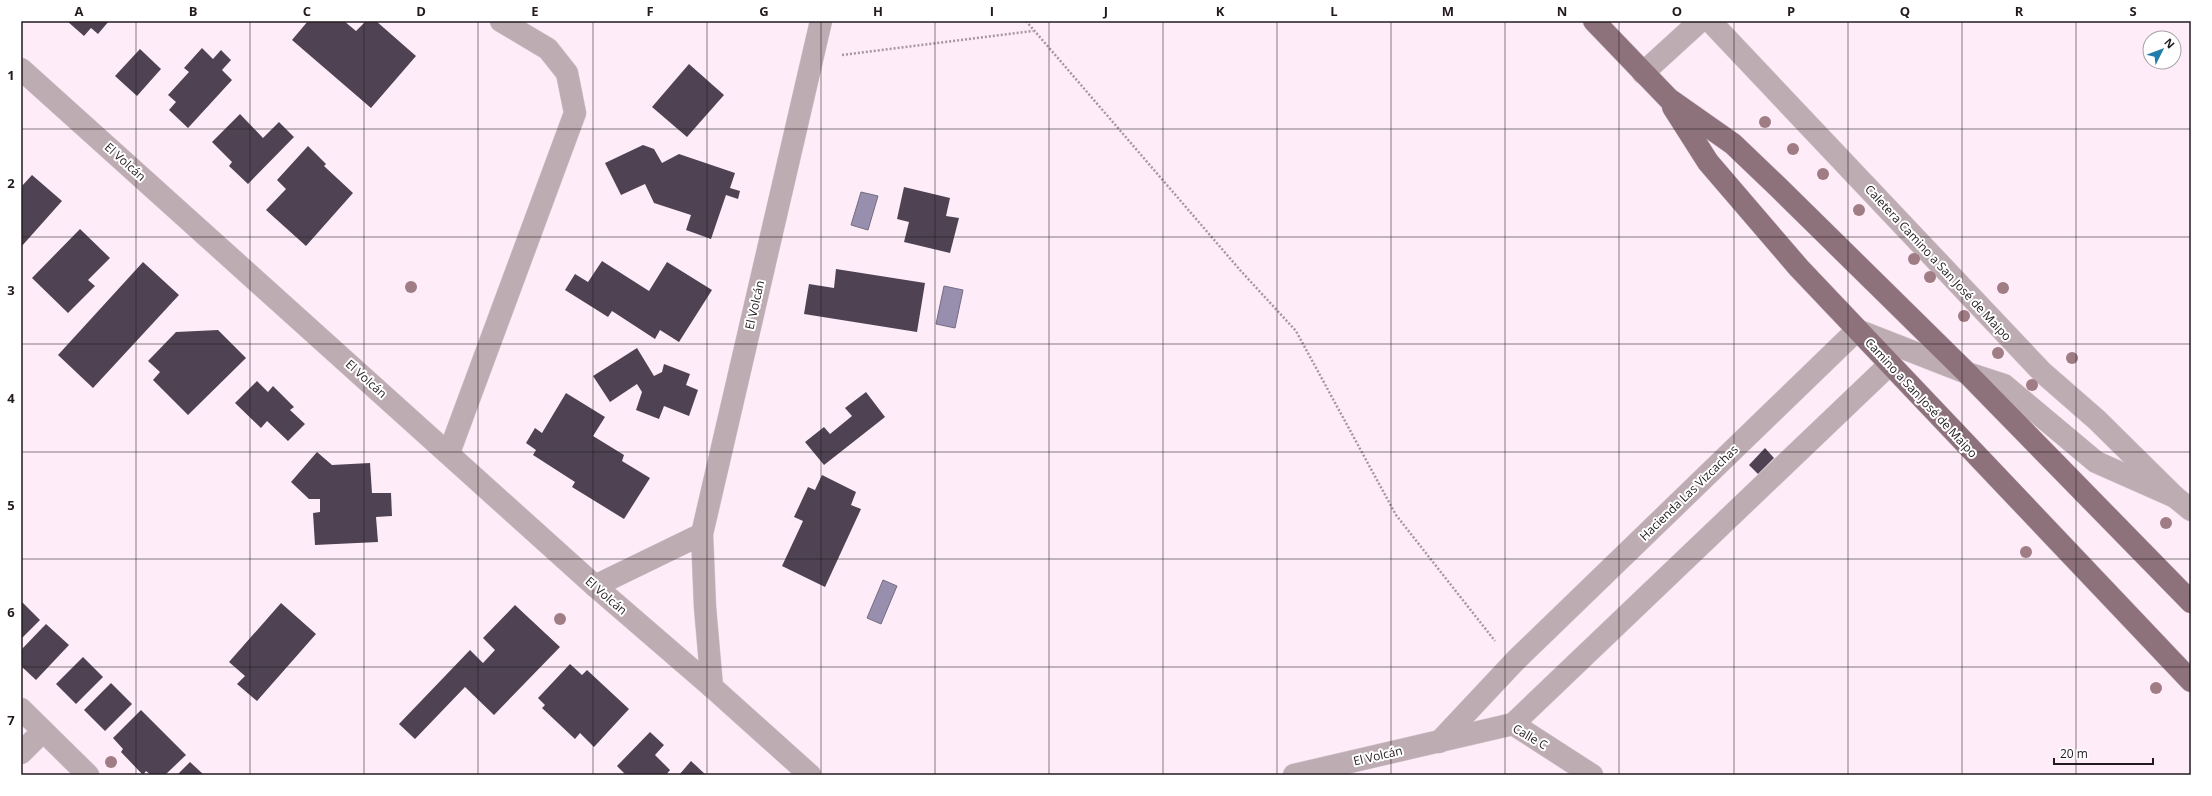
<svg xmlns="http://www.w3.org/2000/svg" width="2212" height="796" font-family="'Open Sans',sans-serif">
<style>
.water{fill:#978fad;stroke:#746c82}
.building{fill:#4f4353}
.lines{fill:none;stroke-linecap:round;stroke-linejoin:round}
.minor-casing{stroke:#dbcbd6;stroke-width:23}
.major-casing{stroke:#dbcbd6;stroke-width:23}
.path{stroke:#a497a0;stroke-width:2.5;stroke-dasharray:2 2;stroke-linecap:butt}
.minor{stroke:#bdacb1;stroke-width:22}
.major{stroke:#8e727b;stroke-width:22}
.tree{fill:#a07d84}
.grid{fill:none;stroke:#221a1f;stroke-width:1;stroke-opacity:0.55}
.labels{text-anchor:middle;stroke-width:4;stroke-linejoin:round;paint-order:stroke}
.street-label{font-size:12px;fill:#221a1f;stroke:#fff}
.neatline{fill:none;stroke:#221a1f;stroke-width:1.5}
.grid-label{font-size:13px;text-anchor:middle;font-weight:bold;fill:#221a1f}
</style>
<rect width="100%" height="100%" fill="#feedf9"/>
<!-- water -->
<g class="water">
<polygon points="861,192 878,196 868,230 851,225"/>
<polygon points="944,286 963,290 955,328 936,324"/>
<polygon points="883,580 897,586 881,624 867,618"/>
</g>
<!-- building -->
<g class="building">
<polygon points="67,21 109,21 98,34 91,28 84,36"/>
<polygon points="308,21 344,21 356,31 366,21 376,21 416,56 371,108 292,40"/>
<polygon points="202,48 213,59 221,50 231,60 222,70 232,80 188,128 169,110 176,102 168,95 189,72 184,68"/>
<polygon points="140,49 161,69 137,96 115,76"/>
<polygon points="689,64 724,95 687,137 652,107"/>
<polygon points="240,114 263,138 279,122 294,137 248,184 229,166 232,162 212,142"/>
<polygon points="643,145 654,149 662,163 679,154 735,173 730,188 740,191 738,199 726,195 711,239 686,230 691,215 654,203 645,184 621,195 605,163"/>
<polygon points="308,146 326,164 324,166 353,193 306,246 266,210 286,189 277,180"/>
<polygon points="32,175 62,201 21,247 21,187"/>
<polygon points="904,187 950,198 946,216 959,218 950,253 904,242 909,222 897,219"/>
<polygon points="80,229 110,258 88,280 95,286 68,313 32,278"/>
<polygon points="602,261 649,291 667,262 712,290 679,342 660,330 655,339 612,311 608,317 565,290 575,274 588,282"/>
<polygon points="143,262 179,295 93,388 58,355"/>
<polygon points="836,269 925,283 917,332 804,314 809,284 834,288"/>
<polygon points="218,330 246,358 188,415 153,380 160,372 148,361 176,332"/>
<polygon points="637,348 654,376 662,372 664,364 690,374 686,385 698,390 689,416 664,406 659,419 636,410 642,392 637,384 610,402 593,376"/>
<polygon points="257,381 268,392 273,386 294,407 290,410 305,424 288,441 267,421 261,428 235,403"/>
<polygon points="866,392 885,417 824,465 805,442 824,427 830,434 852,416 845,408"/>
<polygon points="566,393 605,417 593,436 624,455 622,461 650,478 624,519 572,487 575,482 533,455 536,450 526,443 535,428 542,433"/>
<polygon points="1765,448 1774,458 1758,474 1749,465"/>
<polygon points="317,452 332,465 370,463 372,493 391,493 392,516 376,517 378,542 315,545 313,513 320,512 320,499 309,499 291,482"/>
<polygon points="822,475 856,492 851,505 861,509 825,587 782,566 803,521 794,517 808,487 815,490"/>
<polygon points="21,601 40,620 21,639"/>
<polygon points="281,603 316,634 257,701 237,684 245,676 229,662"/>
<polygon points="515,605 560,647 494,715 465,687 415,739 399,724 470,650 483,663 495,650 483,638"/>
<polygon points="46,624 69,645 36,680 21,666 21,650"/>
<polygon points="83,657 103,677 76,704 56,684"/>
<polygon points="570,664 582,675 587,670 629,709 594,747 580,733 575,739 542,708 545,705 538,698"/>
<polygon points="111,683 132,704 105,731 84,710"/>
<polygon points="141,710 186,755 165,775 151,775 146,771 143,775 121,752 123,749 113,738"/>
<polygon points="650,732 664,745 655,755 670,770 666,775 626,775 617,766"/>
<polygon points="691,761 706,775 679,775"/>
<polygon points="190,762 204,775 177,775"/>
</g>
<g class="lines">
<defs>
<g id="minor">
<polyline points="1710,21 2042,372 2097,420 2175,497 2191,510"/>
<polyline points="21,69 595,586 712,687 810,775"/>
<polyline points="1643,73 1700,21"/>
<polyline points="449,453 575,113 567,73 548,49 501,21"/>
<polyline points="595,586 702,534"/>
<polyline points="712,687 705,607 702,534 821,21"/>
<polyline points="21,709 88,775"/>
<polyline points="1513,724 1889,365"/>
<polyline points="1439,742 1515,661 1857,330 1967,373 2004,385 2096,462 2175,497"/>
<polyline points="21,753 43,731"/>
<polyline points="1294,775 1513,724 1592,775"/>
</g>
<g id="major">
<polyline points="1594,21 1669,99 1733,144 1778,187 1967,373 2191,602"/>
<polyline points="1673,107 1708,162 1799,268 2191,681"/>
</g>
</defs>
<!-- minor casing -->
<use href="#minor" class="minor-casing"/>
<!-- major casing -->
<use href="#major" class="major-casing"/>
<!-- path -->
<g class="path">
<polyline points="1026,21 1240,270 1296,331 1396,515 1495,641"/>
<polyline points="842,55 1033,31"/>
</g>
<!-- minor -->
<use href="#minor" class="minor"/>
<!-- major -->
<use href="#major" class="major"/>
</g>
<!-- trees -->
<g class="tree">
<circle cx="1765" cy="122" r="6"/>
<circle cx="1793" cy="149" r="6"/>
<circle cx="1823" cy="174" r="6"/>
<circle cx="1859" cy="210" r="6"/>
<circle cx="1914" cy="259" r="6"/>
<circle cx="1930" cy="277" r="6"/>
<circle cx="411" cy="287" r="6"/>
<circle cx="2003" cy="288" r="6"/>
<circle cx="1964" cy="316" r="6"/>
<circle cx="1998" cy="353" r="6"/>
<circle cx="2072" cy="358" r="6"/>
<circle cx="2032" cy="385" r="6"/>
<circle cx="2166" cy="523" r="6"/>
<circle cx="2026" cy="552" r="6"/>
<circle cx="560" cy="619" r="6"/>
<circle cx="2156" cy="688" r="6"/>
<circle cx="111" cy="762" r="6"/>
</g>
<!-- grid -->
<path class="grid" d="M 136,21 L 136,775M 250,21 L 250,775M 364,21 L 364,775M 478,21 L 478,775M 593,21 L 593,775M 707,21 L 707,775M 821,21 L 821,775M 935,21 L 935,775M 1049,21 L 1049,775M 1163,21 L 1163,775M 1277,21 L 1277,775M 1391,21 L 1391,775M 1505,21 L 1505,775M 1619,21 L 1619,775M 1734,21 L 1734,775M 1848,21 L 1848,775M 1962,21 L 1962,775M 2076,21 L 2076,775M 21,129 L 2191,129M 21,237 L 2191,237M 21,344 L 2191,344M 21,452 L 2191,452M 21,559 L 2191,559M 21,667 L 2191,667"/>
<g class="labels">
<!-- street labels -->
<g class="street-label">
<text transform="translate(125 162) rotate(42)" y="4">El Volcán</text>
<text transform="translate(1938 263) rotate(47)" y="4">Caletera Camino a San José de Maipo</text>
<text transform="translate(755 305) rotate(-77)" y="4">El Volcán</text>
<text transform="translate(366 379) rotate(42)" y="4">El Volcán</text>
<text transform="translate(1921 398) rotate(47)" y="4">Camino a San José de Maipo</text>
<text transform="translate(1689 493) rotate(-44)" y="4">Hacienda Las Vizcachas</text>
<text transform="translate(606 596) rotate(41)" y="4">El Volcán</text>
<text transform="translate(1530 737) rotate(30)" y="4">Calle C</text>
<text transform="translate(1378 756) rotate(-13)" y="4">El Volcán</text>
</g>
</g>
<!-- border -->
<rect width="2212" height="796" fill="none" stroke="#ffffff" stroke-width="44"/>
<!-- north arrow -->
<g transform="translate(2162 50) rotate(48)"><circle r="19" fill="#ffffff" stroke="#a7a3a5"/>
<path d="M0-3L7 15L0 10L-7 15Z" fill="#227dab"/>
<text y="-6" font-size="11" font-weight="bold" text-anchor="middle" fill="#221a1f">N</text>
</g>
<!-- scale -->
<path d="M2054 758v6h99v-6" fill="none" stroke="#221a1f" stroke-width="2"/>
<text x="2060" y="758" font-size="12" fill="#221a1f" stroke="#ffffff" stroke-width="3" paint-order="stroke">20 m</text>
<rect x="22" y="22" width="2168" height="752" class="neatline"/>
<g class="grid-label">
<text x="79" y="16">A</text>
<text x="193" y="16">B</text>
<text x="307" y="16">C</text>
<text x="421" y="16">D</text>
<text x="535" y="16">E</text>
<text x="650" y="16">F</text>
<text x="764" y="16">G</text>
<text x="878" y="16">H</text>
<text x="992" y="16">I</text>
<text x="1106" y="16">J</text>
<text x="1220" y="16">K</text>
<text x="1334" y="16">L</text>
<text x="1448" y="16">M</text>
<text x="1562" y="16">N</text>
<text x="1677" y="16">O</text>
<text x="1791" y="16">P</text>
<text x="1905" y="16">Q</text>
<text x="2019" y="16">R</text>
<text x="2133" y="16">S</text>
<text x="11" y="80">1</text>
<text x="11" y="188">2</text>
<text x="11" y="295">3</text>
<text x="11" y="403">4</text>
<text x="11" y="510">5</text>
<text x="11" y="617">6</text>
<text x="11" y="725">7</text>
</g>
</svg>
